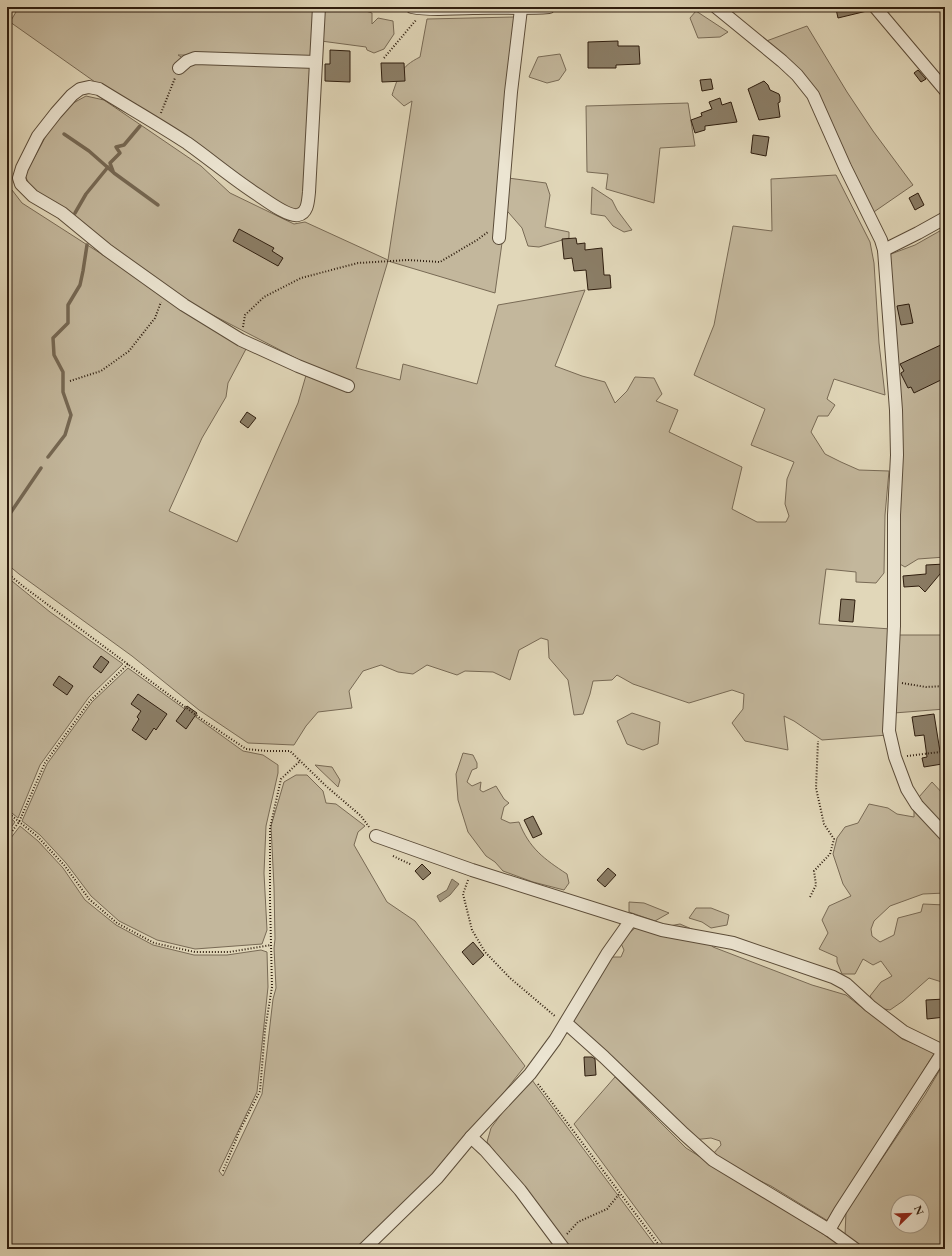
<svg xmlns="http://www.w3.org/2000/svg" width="952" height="1256" font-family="'EB Garamond',serif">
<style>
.green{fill:#c3b79c;stroke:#786a55;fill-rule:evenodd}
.water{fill:#a4987f;stroke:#756752}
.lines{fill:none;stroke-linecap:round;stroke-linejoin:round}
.stream{stroke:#756752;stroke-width:3.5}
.building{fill:#8b7e67;stroke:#2e1d0e}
.minor-casing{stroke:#5b4c39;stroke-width:14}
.path{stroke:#2e1d0e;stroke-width:2;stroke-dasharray:1 2;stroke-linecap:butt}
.minor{stroke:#ece5d2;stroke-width:12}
</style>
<rect width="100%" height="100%" fill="#e1d7b9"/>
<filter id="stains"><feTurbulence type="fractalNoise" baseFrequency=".005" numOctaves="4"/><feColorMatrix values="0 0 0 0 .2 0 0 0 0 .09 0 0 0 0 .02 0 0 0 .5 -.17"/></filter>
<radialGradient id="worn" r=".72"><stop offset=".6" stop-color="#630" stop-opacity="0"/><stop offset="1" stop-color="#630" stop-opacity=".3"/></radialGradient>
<!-- green -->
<g class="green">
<polygon points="19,7 315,7 312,58 178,55 193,64 307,63 311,71 303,210 293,213 95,82 10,22"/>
<polygon points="325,7 353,7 372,13 372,24 378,18 393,21 394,34 384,49 374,53 367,50 366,47 321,41"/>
<polygon points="696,11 728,32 720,37 698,38 690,18"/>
<path d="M 514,17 L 494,242 L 502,243 L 495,293 L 388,261 L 356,368 L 400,380 L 403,364 L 477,384 L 498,305 L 585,290 L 555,366 L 582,376 L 605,382 L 615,403 L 627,391 L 635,377 L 654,378 L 662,394 L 656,401 L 678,410 L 669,432 L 742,467 L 732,509 L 757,522 L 786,522 L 789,516 L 785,504 L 787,479 L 794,462 L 751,445 L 765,409 L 694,375 L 714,325 L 733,226 L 772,231 L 771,179 L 836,175 L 870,242 L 874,263 L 879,343 L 885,395 L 834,379 L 827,399 L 835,405 L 828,416 L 818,416 L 811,432 L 825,454 L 841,462 L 859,470 L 889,471 L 885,515 L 884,573 L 876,583 L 856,582 L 856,572 L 826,569 L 819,624 L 891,629 L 888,735 L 822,740 L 794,721 L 784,716 L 788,750 L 745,741 L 732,723 L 743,709 L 744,694 L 732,690 L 689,703 L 633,684 L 617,675 L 612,680 L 593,681 L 590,694 L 583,714 L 574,715 L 568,680 L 549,658 L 548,640 L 541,638 L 519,650 L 510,680 L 493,672 L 465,671 L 457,675 L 427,665 L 413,674 L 398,672 L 381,665 L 363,671 L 349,691 L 352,708 L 318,712 L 306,726 L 294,745 L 248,743 L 199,710 L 132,656 L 19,574 L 7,564 L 7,193 L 12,190 L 22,203 L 131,273 L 148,287 L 181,310 L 246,349 L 228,383 L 226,397 L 202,438 L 169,511 L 237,542 L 298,403 L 309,365 L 201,309 L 157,279 L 30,187 L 25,175 L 47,134 L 66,107 L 86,96 L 104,100 L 201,166 L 230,193 L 294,224 L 305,222 L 388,260 L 412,101 L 404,106 L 392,95 C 399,75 400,67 420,57 L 427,19 Z"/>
<polygon points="807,26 847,92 873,131 913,185 868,216 814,94 761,43"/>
<polygon points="560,54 566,70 559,80 547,83 529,77 538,57"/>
<polygon points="688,103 695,146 660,148 654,203 606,189 608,174 587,172 586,106"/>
<polygon points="508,178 546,183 550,195 545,227 569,232 569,238 539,247 528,246 522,228 502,205"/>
<polygon points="592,187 612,200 617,210 632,230 624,232 613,226 605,216 591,214"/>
<polygon points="945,228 945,557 918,559 905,567 898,563 883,257 915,245"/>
<polygon points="7,577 50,612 123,664 89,697 40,765 18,818 7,809"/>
<polygon points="897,635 945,635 945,709 894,713"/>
<polygon points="128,668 243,751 263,755 278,765 278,773 266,826 264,873 267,930 262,944 195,949 157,940 119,921 91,896 66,863 40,835 22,821 47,764 92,702"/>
<polygon points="632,713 660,722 658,744 643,750 627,744 617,721"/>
<path d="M 463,753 L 473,755 L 477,763 L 477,768 L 472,770 L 467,782 L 472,786 L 481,782 L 480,790 L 483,792 L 496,786 L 504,799 L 509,803 L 504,807 L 501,819 L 510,823 L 519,822 C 529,848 544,859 567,874 L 569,883 L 564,890 L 533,882 L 503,871 L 495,862 L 486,856 L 468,832 L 458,800 L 456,774 Z"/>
<polygon points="315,765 332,767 340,780 338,787"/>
<polygon points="296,775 307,775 323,791 326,803 336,804 365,826 358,832 354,845 387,902 415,921 525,1066 470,1135 429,1180 358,1249 7,1249 7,843 20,826 38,841 63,868 85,900 116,925 153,945 194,955 227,955 261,950 267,952 268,987 257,1092 219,1171 223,1176 262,1094 273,999 276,988 274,948 275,939 274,887 271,826 284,782"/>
<polygon points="932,782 945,796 945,827 930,828 945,843 945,893 923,894 890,906 874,921 871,929 872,936 880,942 894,935 898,918 921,912 923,904 945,905 945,983 929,978 903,1001 890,1010 878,1008 870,996 881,982 892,976 881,961 873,965 863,959 855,974 842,974 837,962 837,957 819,949 828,933 822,920 829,906 851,896 843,884 833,854 837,838 845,827 858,823 869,804 888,808 897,814 914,817 914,807 919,797"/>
<polygon points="7,815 15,822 7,833"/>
<polygon points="629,902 644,903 669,913 655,921 629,912"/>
<polygon points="696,908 711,908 729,915 727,925 711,928 702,922 689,918"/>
<path d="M 680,924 L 694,930 L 713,947 L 812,985 L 846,995 L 865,1010 L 887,1025 L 902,1039 L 935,1052 C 901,1109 862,1163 828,1221 L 771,1186 L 754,1178 L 713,1154 L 721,1145 L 720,1141 L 711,1138 L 693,1140 L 570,1019 L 611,957 L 621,957 L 624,950 L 620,941 L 635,928 L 647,930 Z"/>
<path d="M 945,1061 L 945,1249 L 862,1249 L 845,1235 L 846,1212 L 925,1095 ZM 898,1202 L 922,1202 L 922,1226 L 898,1226 Z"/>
<polygon points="529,1076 658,1249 570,1249 555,1227 487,1142 491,1128"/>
<polygon points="615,1077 686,1148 834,1241 846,1249 666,1249 574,1124"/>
</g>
<!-- water -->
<polygon class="water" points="452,879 459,884 450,895 440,902 437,896 447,890"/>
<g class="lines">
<!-- stream -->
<g class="stream">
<polyline points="64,134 89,151 114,173 158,205"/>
<polyline points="113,171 110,163 120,153 116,147 124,145 140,126"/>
<polyline points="75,213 86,194 108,167"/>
<polyline points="48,457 65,435 71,415 63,392 63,372 54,355 53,338 68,323 68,305 80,285 83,271 87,245"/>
<polyline points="7,518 41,468"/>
</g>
</g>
<!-- building -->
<g class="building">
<polygon points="843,7 867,7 867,11 838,18 836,9"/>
<polygon points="618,41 618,46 639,46 640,64 616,65 616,68 588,68 588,42"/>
<polygon points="330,50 350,51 350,82 325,81 325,64 330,64"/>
<polygon points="381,63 404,63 405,81 382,82"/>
<polygon points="918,70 926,79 921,82 914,73"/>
<polygon points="711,79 713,89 702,91 700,80"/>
<polygon points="764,81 768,85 770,90 779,94 780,97 780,102 778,103 780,117 759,120 748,89"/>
<polygon points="720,98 722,105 731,102 737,122 705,126 705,130 695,133 691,120 702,116 701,113 712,109 709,102"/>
<polygon points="753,135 769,137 766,156 751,153"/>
<polygon points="918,193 924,205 915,210 909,198"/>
<polygon points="239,229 274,248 272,251 283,258 278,266 233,241"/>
<polygon points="576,238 577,244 585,243 585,250 602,248 604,275 610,275 611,288 588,290 586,270 574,271 572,258 564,259 562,239"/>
<polygon points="909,304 913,323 901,325 897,306"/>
<polygon points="945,343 945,378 914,393 911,387 908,388 901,374 901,373 904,371 900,364"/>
<polygon points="247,412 256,418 248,428 240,422"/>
<polygon points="945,564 945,568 925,592 919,586 904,587 903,576 926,574 926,565"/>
<polygon points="841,599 855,600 853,622 839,621"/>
<polygon points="101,656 109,662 101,673 93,667"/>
<polygon points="59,676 73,686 67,695 53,685"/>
<polygon points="138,694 167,714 156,730 154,728 146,740 132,730 139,719 137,717 141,711 131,704"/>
<polygon points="187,706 197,713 186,729 176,721"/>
<polygon points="934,714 942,764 924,767 922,758 927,757 924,735 915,736 912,717"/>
<polygon points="533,816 542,834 533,838 524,820"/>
<polygon points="422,864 431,873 423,880 415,871"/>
<polygon points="608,868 616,875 605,887 597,880"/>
<polygon points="473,942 484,955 473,965 462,952"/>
<polygon points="945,999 945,1017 927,1019 926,1000"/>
<polygon points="584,1057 592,1057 595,1059 596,1075 585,1076"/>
</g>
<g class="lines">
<defs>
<g id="minor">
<path d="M 319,7 L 309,192 C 308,201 308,213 298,215 C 288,217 267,201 258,195 C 233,179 211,160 187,143 C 158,124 128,107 99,89 L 89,87 L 80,89 L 72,95 L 56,113 L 38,136 L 22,168 L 19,178 L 21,184 L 33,196 L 62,213 L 107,250 L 184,305 L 241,340 L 298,366 L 348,386"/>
<path d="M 412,7 C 432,11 453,8 473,8 C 499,7 524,9 549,7"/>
<polyline points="716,7 782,61 797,75 813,95 845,167 881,240 884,250 896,410 897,455 894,515 894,626 889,731 895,757 907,789 917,805 945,835"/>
<polyline points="875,7 945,90"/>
<polyline points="179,68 187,61 195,58 316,62"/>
<polyline points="499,238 511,92 521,9"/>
<polyline points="884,250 918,233 945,218"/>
<polyline points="376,836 472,870 662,930 733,943 833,977 846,984 870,1006 904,1032 945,1052"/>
<polyline points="566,1023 604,1057 684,1134 713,1160 829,1230 855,1249"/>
<polyline points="471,1137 485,1150 520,1190 564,1249"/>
<polyline points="829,1230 840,1211 943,1052"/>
<polyline points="364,1249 437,1178 471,1137 530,1074 555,1040 607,954 631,920"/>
</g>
</defs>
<!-- minor casing -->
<use href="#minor" class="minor-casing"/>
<!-- path -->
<g class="path">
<polyline points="384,58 416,20"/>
<polyline points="161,113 175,78"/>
<polyline points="243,327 245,315 264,297 301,278 358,263 408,260 440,262 477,240 488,232"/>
<polyline points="70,381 101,371 129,351 155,318 161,302"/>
<polyline points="7,573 24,587 200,718 246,749 267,751 290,751 326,786 361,816 369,827"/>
<polyline points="902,683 926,687 945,686"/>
<polyline points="907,756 940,752 945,747"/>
<polyline points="7,812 37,836 65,866 89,899 117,923 154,943 195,952 229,952 271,945"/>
<polyline points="7,838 19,822 45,763 90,701 128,664"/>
<polyline points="393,856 412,865"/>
<polyline points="468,880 463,894 472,930 485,952 510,978 556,1017"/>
<polyline points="810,897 816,885 814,871 830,854 834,839 824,824 816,788 818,741"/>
<polyline points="538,1084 662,1249"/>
<polyline points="223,1171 240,1130 260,1091 265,1030 272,987 270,901 270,828 281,779 300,761"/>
<polyline points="567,1234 578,1222 607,1209 620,1193"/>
</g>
<!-- minor -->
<use href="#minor" class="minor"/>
</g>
<!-- margin -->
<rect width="952" height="1256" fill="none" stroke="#e1d7b9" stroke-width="24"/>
<rect x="8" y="8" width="936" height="1240" fill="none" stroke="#2e1d0e" stroke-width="2"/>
<rect x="12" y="12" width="928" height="1232" fill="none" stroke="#2e1d0e"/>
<!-- north arrow -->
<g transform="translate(910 1214) rotate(67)"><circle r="19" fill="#ece5d2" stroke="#a09584"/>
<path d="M0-3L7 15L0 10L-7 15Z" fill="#8f2418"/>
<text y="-6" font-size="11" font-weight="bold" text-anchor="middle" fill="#2e1d0e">N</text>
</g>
<rect width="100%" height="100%" filter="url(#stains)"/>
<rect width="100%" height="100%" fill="url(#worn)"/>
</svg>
